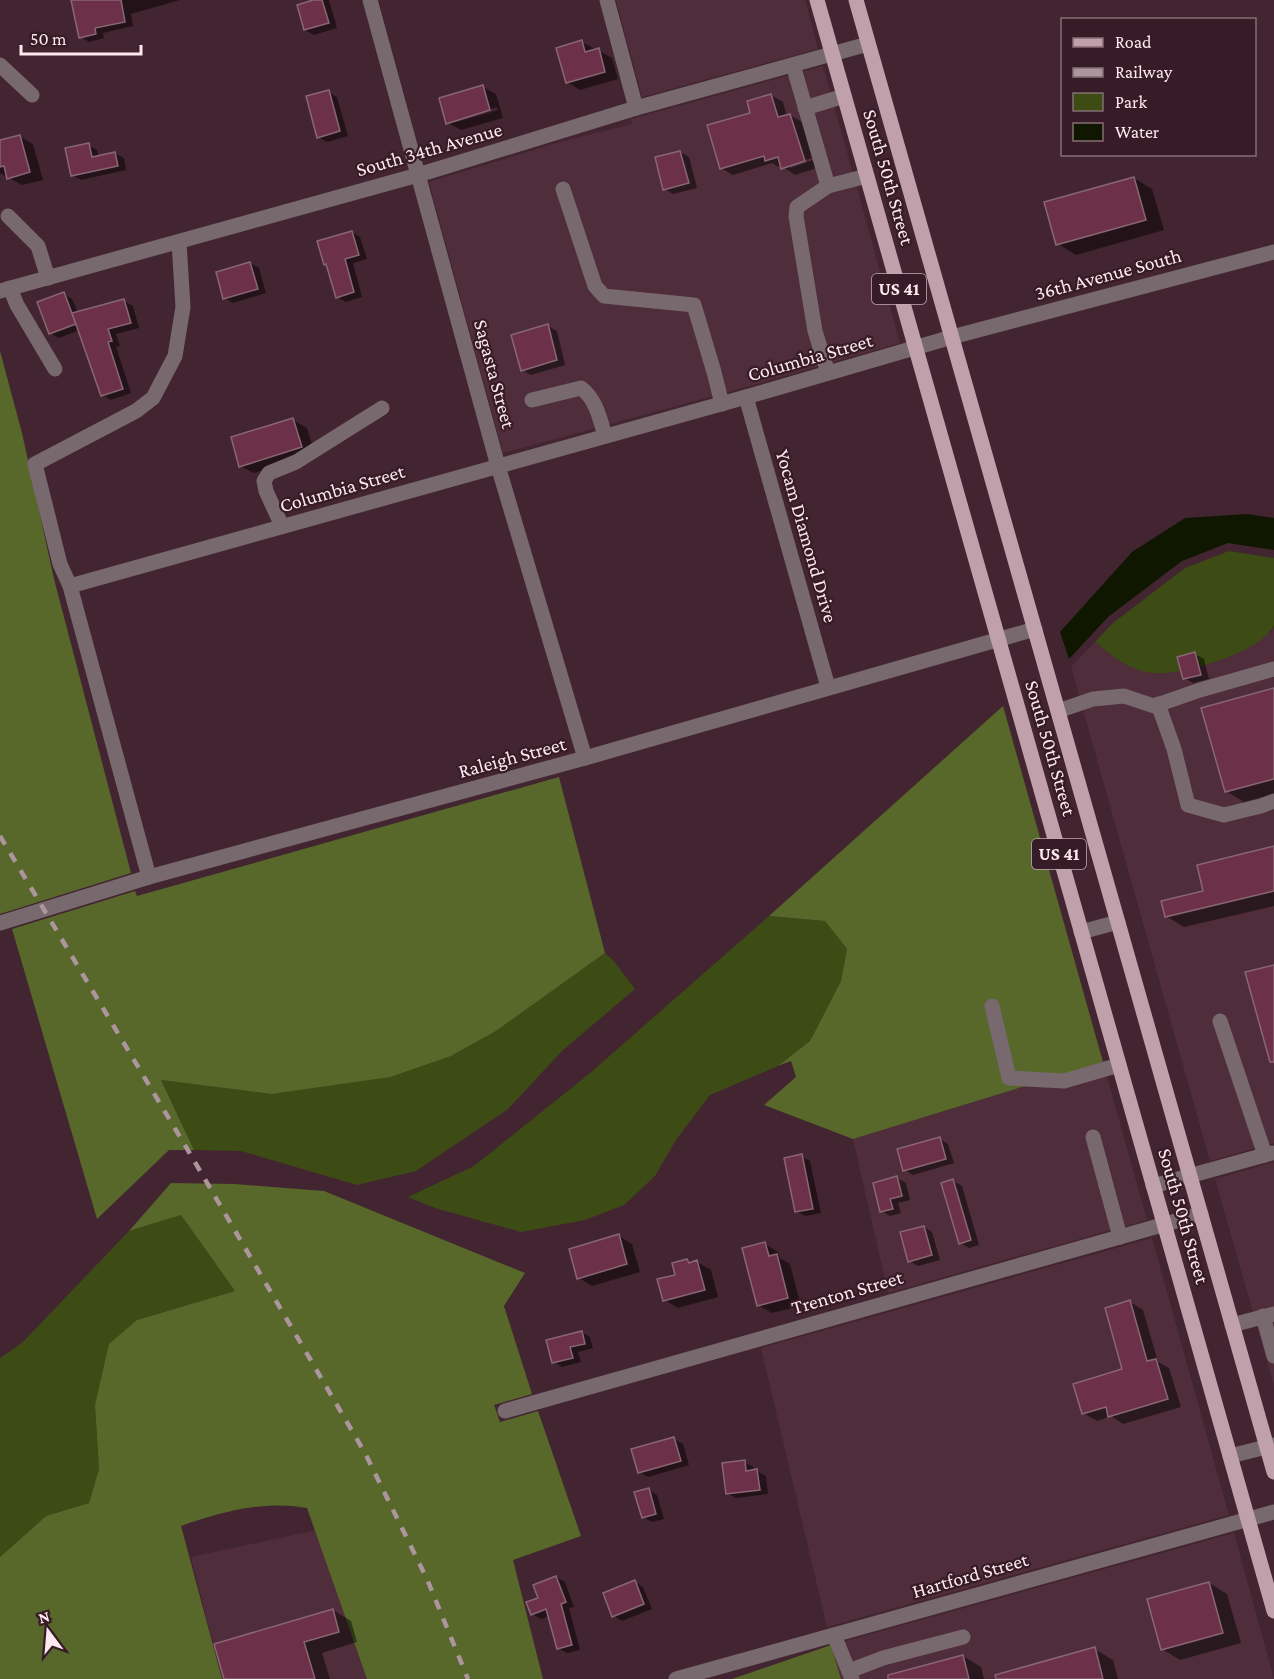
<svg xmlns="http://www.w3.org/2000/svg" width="1274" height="1679" font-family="'Crimson Pro',serif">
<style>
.built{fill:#502d3a}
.green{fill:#3d4c14}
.forest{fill:#57682a}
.water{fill:#101700}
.shadow{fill:#0007;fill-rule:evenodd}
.building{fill:#6c3149;stroke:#886672;stroke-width:1.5}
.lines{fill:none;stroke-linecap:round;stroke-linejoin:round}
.minor{stroke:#78696e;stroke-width:15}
.major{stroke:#c0a1ab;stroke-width:15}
.rail{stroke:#ad959d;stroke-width:4.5;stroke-dasharray:10 10;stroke-linecap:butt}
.labels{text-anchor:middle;stroke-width:4.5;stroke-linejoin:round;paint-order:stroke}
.shield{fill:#371b26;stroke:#c2abb3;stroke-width:1.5}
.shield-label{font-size:18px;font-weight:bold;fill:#fde9ef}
.street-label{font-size:20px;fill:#fde9ef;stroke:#371b26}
</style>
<rect width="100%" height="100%" fill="#422530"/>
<!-- built -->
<g class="built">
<polygon points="616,0 805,0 818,49 642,97"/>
<polygon points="823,66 900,343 743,388 503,453 429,182 560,142 632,124 631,119"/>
<polygon points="1274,625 1274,1143 1210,1161 1071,667 1095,642 1122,663 1271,633"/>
<polygon points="1103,1062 1147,1220 888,1293 853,1139"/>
<polygon points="1274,1162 1274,1386 1215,1179"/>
<polygon points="1152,1238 1229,1515 827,1627 761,1348"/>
<polygon points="316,1530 367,1679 222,1679 191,1557"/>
<polygon points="1234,1533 1274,1679 841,1679 831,1645"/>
</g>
<!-- green -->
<g class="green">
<path d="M 1229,551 L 1274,558 L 1274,625 C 1263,652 1180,676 1152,673 C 1129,670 1112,656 1095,642 L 1113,623 L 1185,568 Z"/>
<polygon points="769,916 825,921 847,949 841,981 810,1041 778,1066 710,1095 676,1140 655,1176 624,1205 585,1220 521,1232 435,1208 408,1197 474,1166 589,1074"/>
<polygon points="605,953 613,960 635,989 562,1051 508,1109 416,1171 357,1185 241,1151 194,1150 161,1080 271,1094 451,1056 496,1031"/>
<polygon points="181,1215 235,1291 137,1320 95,1405 99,1469 89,1503 46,1516 0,1557 0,1358 22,1343 129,1231"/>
</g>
<!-- forest -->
<g class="forest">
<polygon points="0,351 22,433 54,579 131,873 0,914"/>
<polygon points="1003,706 1103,1062 853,1139 764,1105 796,1077 791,1061 778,1066 810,1041 841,981 847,949 825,921 769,916"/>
<polygon points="559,777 605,953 496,1031 451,1056 390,1077 271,1094 161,1080 194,1150 169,1150 97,1219 12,929 135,891 137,896"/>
<path d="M 171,1183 L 235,1184 L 324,1191 L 525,1273 L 504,1306 L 532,1394 L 494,1405 L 500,1422 L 538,1411 L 581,1536 L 513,1560 L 543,1679 L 367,1679 L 307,1508 C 264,1500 221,1512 181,1526 L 222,1679 L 0,1679 L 0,1557 L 46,1516 L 89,1503 L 99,1469 L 95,1405 L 109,1344 L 137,1320 L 235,1291 L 181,1215 L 129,1231 Z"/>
<polygon points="831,1645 841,1679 732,1679"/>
</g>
<!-- water -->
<polygon class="water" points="1247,514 1274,518 1274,550 1228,543 1182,561 1108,617 1069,659 1060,632 1132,552 1185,518"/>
<!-- shadow -->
<g class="shadow">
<polygon points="73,0 180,0 131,14 133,26 103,33 104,38 89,42 81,37"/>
<polygon points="310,0 329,0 337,28 314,35 305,30"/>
<polygon points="582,42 612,58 618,79 580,90 567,82"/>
<path d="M 483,87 L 496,94 L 503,118 L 461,130 L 448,123 ZM 497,107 L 498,110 L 456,122 L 456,119 Z"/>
<polygon points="328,92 337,97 348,136 327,142 318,137"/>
<path d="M 771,95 L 783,102 L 787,116 L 790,115 L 802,122 L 817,168 L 795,175 L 782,166 L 779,167 L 772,163 L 733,175 L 721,168 L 752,114 ZM 812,158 L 813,160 L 790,168 L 790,165 Z"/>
<polygon points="19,136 33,144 43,180 22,185 0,173 0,142"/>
<polygon points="88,145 97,150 99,157 115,153 124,158 126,170 81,180 72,175"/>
<polygon points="680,152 689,157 697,188 673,194 665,189"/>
<polygon points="1134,178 1152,189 1164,230 1076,255 1058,244"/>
<polygon points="352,232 360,237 367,259 353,263 362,297 346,302 337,297 328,266 325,264"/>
<polygon points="250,263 259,268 266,293 233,303 225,298"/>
<polygon points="63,294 72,299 78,313 124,301 133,306 139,328 116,334 120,346 116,347 131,393 111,400 103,395 80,330 59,338 50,333"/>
<polygon points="548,326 557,331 565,365 531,375 522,370"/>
<polygon points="293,420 307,428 315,454 254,473 240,466"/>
<polygon points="1195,654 1204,659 1209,679 1193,683 1184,678"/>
<polygon points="1274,689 1274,794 1244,802 1226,791"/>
<polygon points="1274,848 1274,906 1184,927 1166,916"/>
<polygon points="940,1139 948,1144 954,1163 913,1175 905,1170"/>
<polygon points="801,1156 810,1161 821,1213 805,1216 796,1211"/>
<polygon points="897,1178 906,1183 910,1200 898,1203 901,1213 890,1216 882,1211"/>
<polygon points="953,1181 962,1186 979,1245 969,1248 961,1243"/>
<polygon points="924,1227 932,1232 940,1260 918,1266 909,1261"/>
<polygon points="619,1236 632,1244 640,1272 592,1286 579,1278"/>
<polygon points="765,1244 778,1252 780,1258 790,1264 801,1306 772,1313 758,1305"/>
<polygon points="687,1261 692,1263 697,1262 711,1270 718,1297 678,1308 665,1300"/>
<polygon points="1130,1302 1143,1310 1158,1362 1169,1368 1181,1407 1123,1424 1111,1416 1097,1421 1083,1413 1124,1370"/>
<polygon points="582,1332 590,1337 593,1348 578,1352 581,1362 562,1367 554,1362"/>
<polygon points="674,1439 683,1444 689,1465 648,1477 639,1472"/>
<polygon points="744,1462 753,1467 754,1471 757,1471 766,1476 768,1494 736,1498 727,1493"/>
<polygon points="649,1490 657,1495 664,1519 652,1522 643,1517"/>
<polygon points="556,1577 565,1582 574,1607 569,1608 580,1650 567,1653 558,1648 549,1616 541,1619 532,1614 540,1599"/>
<polygon points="635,1582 643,1587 652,1609 622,1621 614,1616"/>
<polygon points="1209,1583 1227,1594 1241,1643 1180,1660 1162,1649"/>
<polygon points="333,1610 351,1621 357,1642 322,1653 330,1679 226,1679"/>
<polygon points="1094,1649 1113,1660 1118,1679 1014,1679"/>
<polygon points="963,1656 981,1667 984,1679 896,1679"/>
</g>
<!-- building -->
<g class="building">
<polygon points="71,0 121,0 125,22 95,28 96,34 79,38"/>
<polygon points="313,0 322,0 329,23 304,30 297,5"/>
<polygon points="582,40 585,52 599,48 605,72 566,83 556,48"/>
<polygon points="483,85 490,110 446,124 439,98"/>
<polygon points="329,90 340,131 317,138 306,96"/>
<polygon points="771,94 778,117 790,114 805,161 781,169 778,157 765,161 764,156 720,169 707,125 750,113 747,101"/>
<polygon points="20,135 30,172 7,179 4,166 0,167 0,140"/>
<polygon points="89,143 92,157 115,152 118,166 71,176 65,148"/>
<polygon points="680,151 689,183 663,190 655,157"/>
<polygon points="1134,177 1146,220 1056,245 1044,202"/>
<polygon points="352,231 359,255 345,259 354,292 336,298 326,264 324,265 317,241"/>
<polygon points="250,262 258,289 223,299 216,272"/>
<polygon points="64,292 76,324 49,334 37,302"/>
<polygon points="124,299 131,323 108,329 112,341 108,342 123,389 101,396 72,313"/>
<polygon points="548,324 557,360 521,371 511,335"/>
<polygon points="293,418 302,447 239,467 231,437"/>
<polygon points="1195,652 1201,675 1183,679 1177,657"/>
<polygon points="1274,688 1274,779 1225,792 1201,708"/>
<polygon points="1274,846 1274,891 1165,917 1161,901 1203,891 1197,865"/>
<polygon points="1274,965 1274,1062 1270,1062 1245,972"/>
<polygon points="940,1137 946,1159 903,1171 897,1149"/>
<polygon points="802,1154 813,1209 795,1212 784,1158"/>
<polygon points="897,1176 902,1196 890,1199 893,1209 880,1212 873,1183"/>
<polygon points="953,1179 971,1240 959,1244 941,1183"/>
<polygon points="924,1226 932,1255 908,1262 900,1232"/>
<polygon points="619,1234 627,1264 577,1279 569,1249"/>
<polygon points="765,1242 769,1256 777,1254 788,1298 757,1306 742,1248"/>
<polygon points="687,1259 689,1263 697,1260 705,1290 663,1301 657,1279 675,1275 672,1263"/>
<polygon points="1130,1300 1147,1361 1156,1359 1168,1399 1108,1417 1106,1407 1082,1414 1073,1384 1122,1369 1105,1308"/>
<polygon points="582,1331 585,1344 570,1347 573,1358 552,1363 546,1340"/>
<polygon points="674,1437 681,1461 638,1473 631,1449"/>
<polygon points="745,1460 746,1471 757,1469 760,1490 726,1494 722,1463"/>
<polygon points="649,1488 656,1514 642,1518 634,1492"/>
<polygon points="556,1576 566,1602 561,1604 572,1645 557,1649 546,1609 531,1615 526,1602 538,1598 533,1585"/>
<polygon points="635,1580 644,1604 612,1617 603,1593"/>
<polygon points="1209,1582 1223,1633 1161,1650 1147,1599"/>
<polygon points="333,1609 339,1632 304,1642 315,1679 224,1679 214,1644"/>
<polygon points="1095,1647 1103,1679 996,1679 995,1675"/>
<polygon points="963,1655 969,1679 888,1679 888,1675"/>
</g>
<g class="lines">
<!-- minor -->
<g class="minor">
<polyline points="370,0 498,466 585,758"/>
<polyline points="607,0 636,108"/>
<polyline points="0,65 32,95"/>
<polyline points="793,65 828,186 797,207 796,216 815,331 828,373"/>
<polyline points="805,108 844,96"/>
<polyline points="828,186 867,176"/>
<polyline points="563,189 595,286 604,296 694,305 714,372 722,404"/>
<polyline points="8,216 38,246 48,278"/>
<polyline points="10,288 17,305 55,369"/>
<polyline points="0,291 418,175 636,108 868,44"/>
<polyline points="746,397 828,687"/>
<path d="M 532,400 L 581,388 C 596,399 600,419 605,436"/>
<polyline points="282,526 266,491 264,481 269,473 296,462 382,408"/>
<polyline points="70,586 60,564 35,464 136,411 153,398 175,356 183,307 179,242"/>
<polyline points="1158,704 1174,749 1188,805 1224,815 1261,806 1274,801"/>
<polyline points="1058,711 1093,699 1124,696 1154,706 1200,690 1274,669"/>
<polyline points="149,877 70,586 746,397 952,337 1274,252"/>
<polyline points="0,923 149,877 585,758 1035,629"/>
<polyline points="1081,932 1118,922"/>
<polyline points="992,1006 1009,1078 1064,1081 1119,1065"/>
<polyline points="1220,1021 1265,1155"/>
<polyline points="1093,1137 1120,1237"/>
<polyline points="1153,1186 1272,1153"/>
<polyline points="1263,1316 1274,1356"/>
<polyline points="1232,1325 1274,1314"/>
<polyline points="505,1411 1201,1214"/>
<polyline points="1230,1456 1274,1445"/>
<polyline points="834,1635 852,1679"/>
<polyline points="849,1671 883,1658 963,1637"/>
<polyline points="676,1679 1274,1512"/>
</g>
<!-- major -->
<g class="major">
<polyline points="817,0 1274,1611"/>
<polyline points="856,0 1274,1472"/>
</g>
<!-- rail -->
<polyline class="rail" points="0,836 189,1152 365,1453 427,1579 468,1679"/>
</g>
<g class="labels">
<!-- shield labels -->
<g class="shield">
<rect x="872" y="274" width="54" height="30" rx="4.5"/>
<rect x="1032" y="839" width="54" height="30" rx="4.5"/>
</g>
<g class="shield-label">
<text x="899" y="295">US 41</text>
<text x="1059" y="860">US 41</text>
</g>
<!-- street labels -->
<g class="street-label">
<text transform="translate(429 149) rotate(-16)" y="7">South 34th Avenue</text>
<text transform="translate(889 177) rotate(74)" y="7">South 50th Street</text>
<text transform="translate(1108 274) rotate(-15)" y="7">36th Avenue South</text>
<text transform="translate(810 357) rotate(-16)" y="7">Columbia Street</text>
<text transform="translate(495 374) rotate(75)" y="7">Sagasta Street</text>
<text transform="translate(342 488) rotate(-16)" y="7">Columbia Street</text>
<text transform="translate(807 536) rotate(74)" y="7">Yocam Diamond Drive</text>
<text transform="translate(1051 748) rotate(74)" y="7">South 50th Street</text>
<text transform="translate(512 757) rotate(-15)" y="7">Raleigh Street</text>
<text transform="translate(1184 1216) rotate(74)" y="7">South 50th Street</text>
<text transform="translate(847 1292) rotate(-16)" y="7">Trenton Street</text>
<text transform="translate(970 1575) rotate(-16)" y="7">Hartford Street</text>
</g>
</g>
<!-- legend -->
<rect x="1061" y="18" width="195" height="138" fill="#371b26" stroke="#866d76" stroke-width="1.5"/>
<rect x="1073" y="38" width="30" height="9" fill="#c0a1ab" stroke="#866d76" stroke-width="1.5"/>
<text x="1115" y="48" font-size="18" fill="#fde9ef">Road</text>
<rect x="1073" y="68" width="30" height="9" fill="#ad959d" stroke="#866d76" stroke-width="1.5"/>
<text x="1115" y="78" font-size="18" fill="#fde9ef">Railway</text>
<rect x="1073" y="93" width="30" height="18" fill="#3d4c14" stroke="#866d76" stroke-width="1.5"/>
<text x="1115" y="108" font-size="18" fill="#fde9ef">Park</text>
<rect x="1073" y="123" width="30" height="18" fill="#101700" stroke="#866d76" stroke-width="1.5"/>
<text x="1115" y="138" font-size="18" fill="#fde9ef">Water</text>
<!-- north arrow -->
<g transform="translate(48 1631) rotate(344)" stroke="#371b26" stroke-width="4.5" paint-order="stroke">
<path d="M0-4.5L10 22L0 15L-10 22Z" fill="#fde9ef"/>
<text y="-9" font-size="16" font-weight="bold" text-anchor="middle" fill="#fde9ef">N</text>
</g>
<!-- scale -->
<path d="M21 45v9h120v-9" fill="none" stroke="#fde9ef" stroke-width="3"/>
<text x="30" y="45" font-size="18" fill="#fde9ef" stroke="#371b26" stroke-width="4.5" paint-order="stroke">50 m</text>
</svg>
